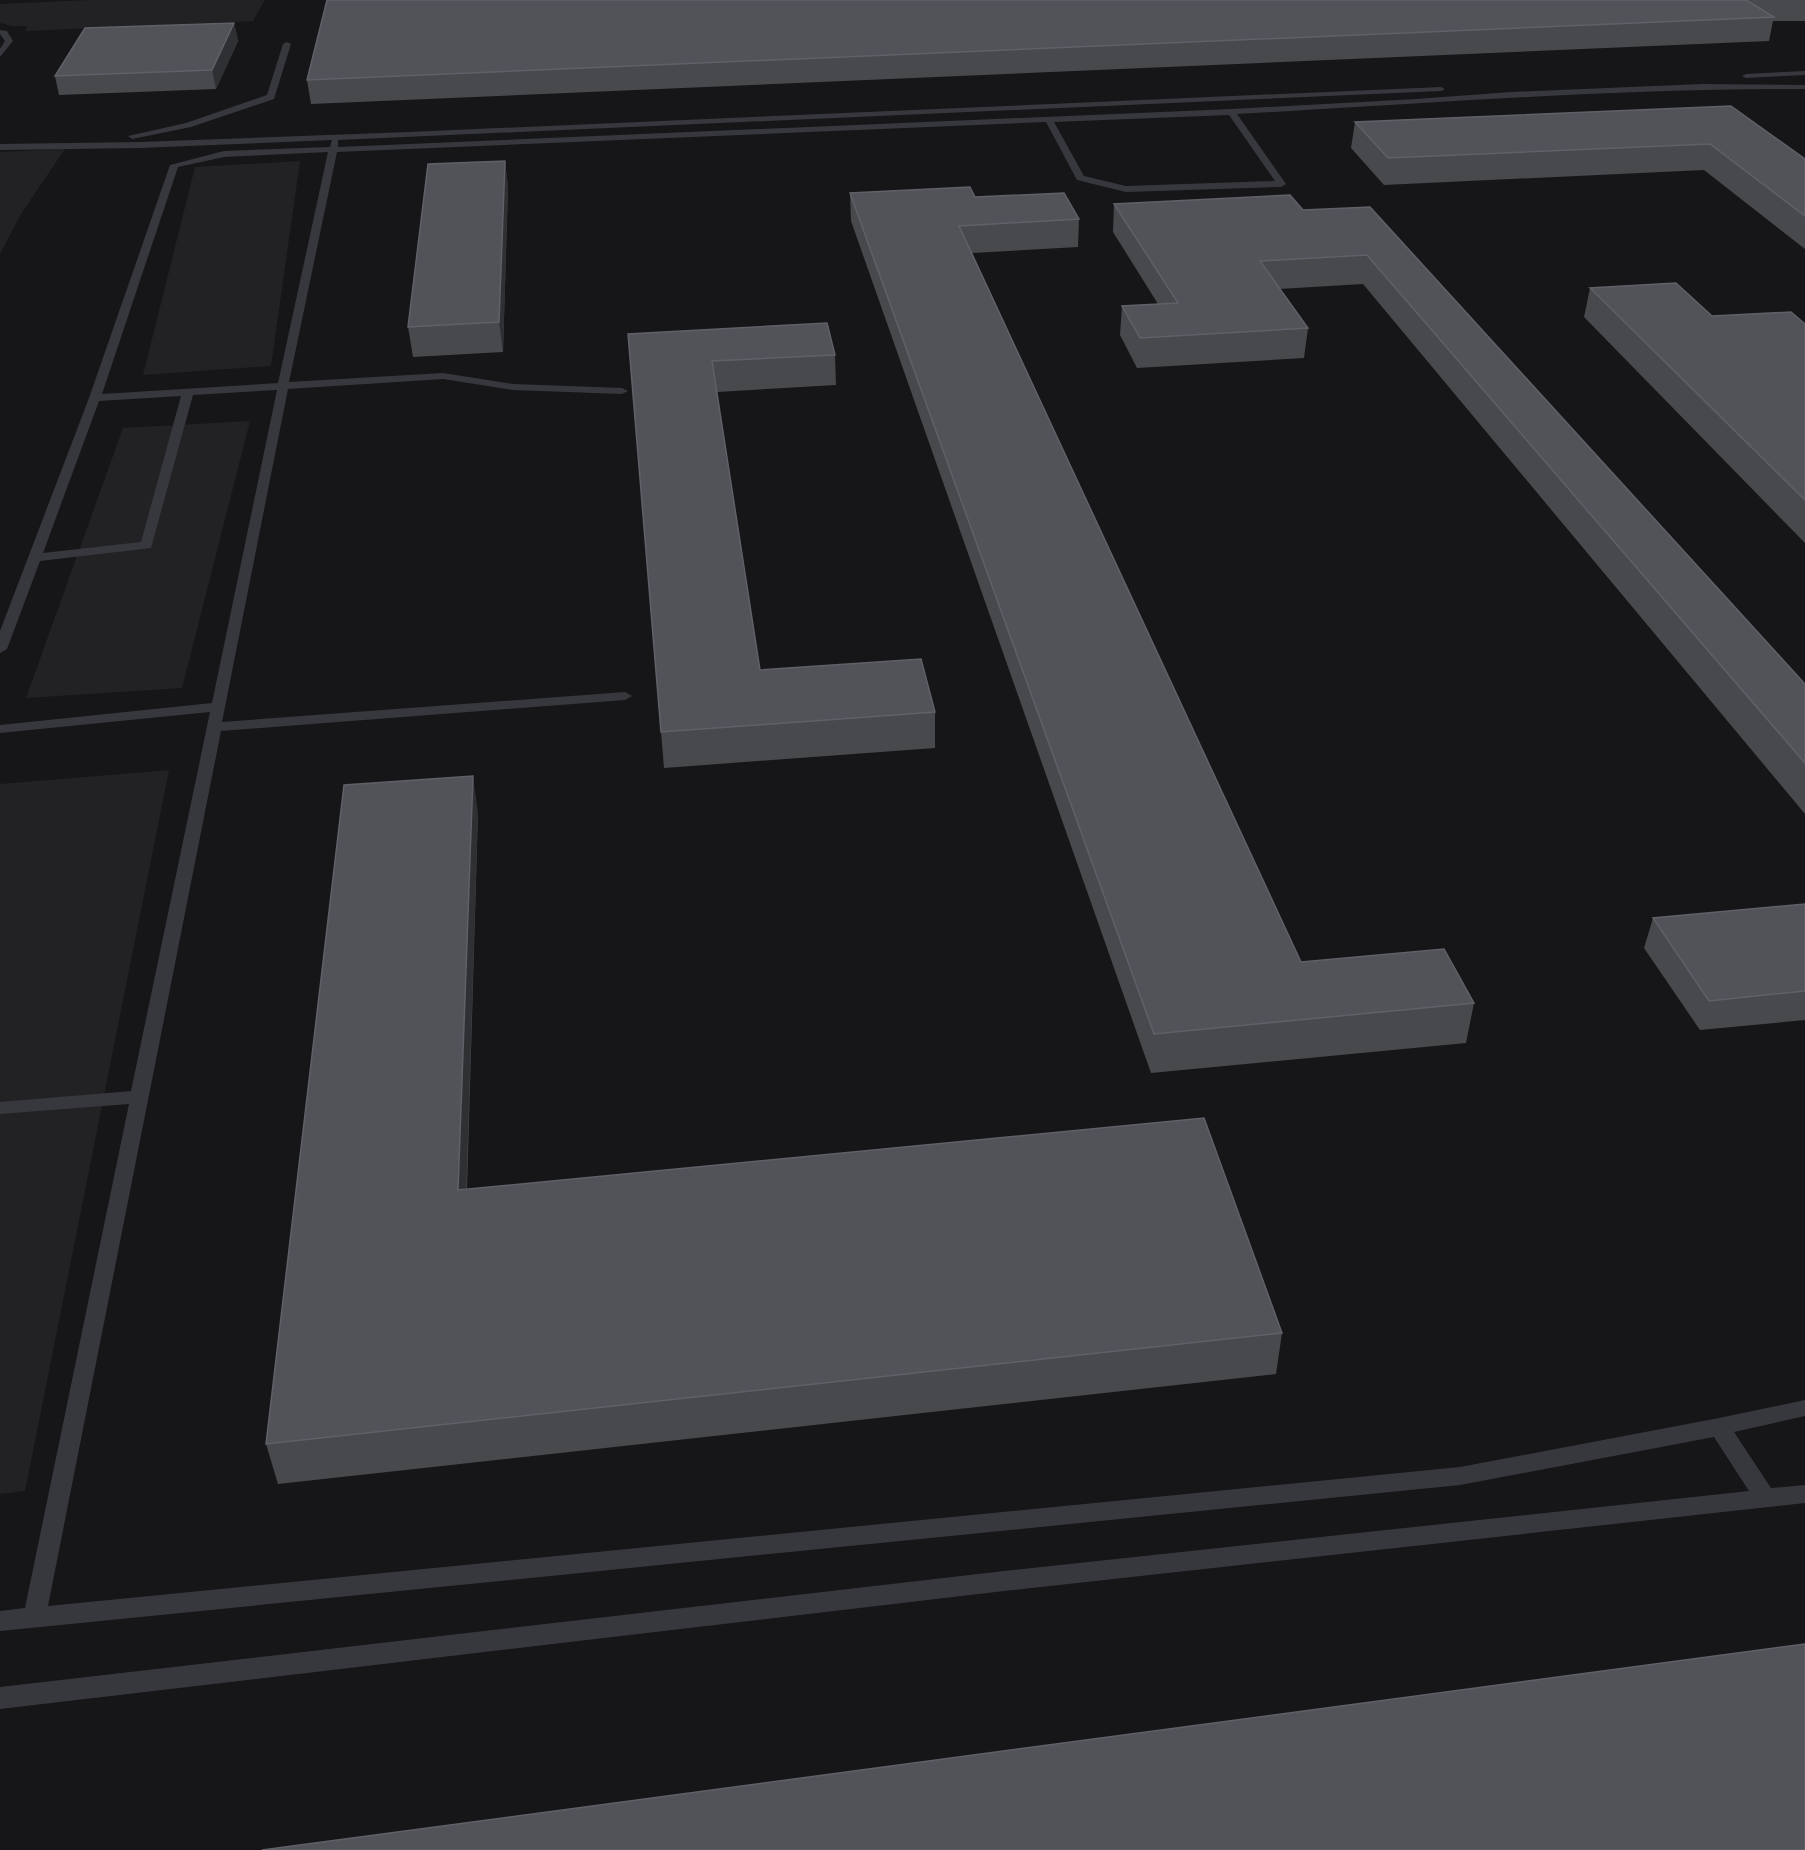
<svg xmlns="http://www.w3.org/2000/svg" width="1805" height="1850" font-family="'Sofia Sans Condensed',sans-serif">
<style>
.built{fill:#222225}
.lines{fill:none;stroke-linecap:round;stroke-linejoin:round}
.service{fill:#37383d;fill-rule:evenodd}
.wall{fill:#47494d}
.shaded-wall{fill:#2f3033}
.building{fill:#525359;stroke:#5f6168;stroke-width:1.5}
</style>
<rect width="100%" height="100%" fill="#161618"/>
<!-- built -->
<g class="built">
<polygon points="89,0 265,0 253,21 25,31 28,26 12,26 0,23 0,4"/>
<polygon points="65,149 21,214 0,254 0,152"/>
<polygon points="300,161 271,366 143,375 195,167"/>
<polygon points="250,421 182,688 26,698 123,428"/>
<polygon points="169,770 25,1491 0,1494 0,784"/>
</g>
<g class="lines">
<!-- service -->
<g class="service">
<polygon points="0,30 7,31 13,41 0,57 0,49 5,41 0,34"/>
<polygon points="287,42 291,44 274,99 191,127 132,139 128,136 186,123 267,95 283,44"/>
<polygon points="1805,71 1805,75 1746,78 1742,76 1746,74"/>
<path d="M 1702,84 L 1805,85 L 1805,89 C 1615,88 1426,104 1237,114 L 1286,184 L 1281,187 L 1126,192 L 1077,180 L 1046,122 L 337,152 L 289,382 L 443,373 L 513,384 L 622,388 L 628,391 L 622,394 L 513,390 L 443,379 L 288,389 L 222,722 L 625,692 L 632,696 L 625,700 L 221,731 L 48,1606 L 1460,1467 L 1719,1418 L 1805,1400 L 1805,1416 L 1734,1432 L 1771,1488 L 1805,1485 L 1805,1503 L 1004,1591 L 0,1709 L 0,1687 L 1004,1571 L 1749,1491 L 1714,1437 L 1460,1485 L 0,1631 L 0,1611 L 25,1608 L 129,1104 L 0,1114 L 0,1102 L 131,1091 L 210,712 L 0,733 L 0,725 L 212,703 L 277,390 L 193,395 L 151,548 L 40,561 L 7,649 L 0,653 L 0,631 L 89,398 L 170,165 L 224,151 L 330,147 L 332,140 L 140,148 L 0,150 L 0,144 L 140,142 L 409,132 L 1441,87 L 1445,89 L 1441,91 L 338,140 L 338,147 L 1231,109 L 1416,99 L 1511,92 ZM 1229,115 L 1275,181 L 1126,186 L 1084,176 L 1054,122 ZM 328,152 L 278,383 L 102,394 L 178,167 L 224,157 ZM 181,396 L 141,542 L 43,553 L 99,401 Z"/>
</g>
</g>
<!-- wall -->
<g class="wall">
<polygon points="327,0 1805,0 1805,21 1773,21 1769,41 311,104 307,80"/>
<polygon points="234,23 238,41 216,89 59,95 55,76"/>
<polygon points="1731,106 1805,159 1805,249 1704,170 1384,185 1351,148 1355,122"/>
<polygon points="505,161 508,188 503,352 413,357 408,327"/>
<polygon points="850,193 975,197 1079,219 1078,247 972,253 1301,962 1474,1003 1466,1043 1151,1073 851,221"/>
<polygon points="1114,204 1303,210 1370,207 1805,684 1805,814 1363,284 1279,289 1308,328 1304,358 1137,368 1120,335 1122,306 1158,304 1113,232"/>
<polygon points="1590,288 1712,316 1805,324 1805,543 1584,317"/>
<polygon points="628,334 835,355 836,385 717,392 760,670 935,712 935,748 664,768"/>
<polygon points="478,813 467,1189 1282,1333 1276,1374 278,1484 266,1444"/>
<polygon points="1805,904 1805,1020 1700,1030 1644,948 1653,918"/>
</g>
<!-- shaded-wall -->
<g class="shaded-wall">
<polygon points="234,23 238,41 216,89 212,70"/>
<polygon points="505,161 508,188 503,352 499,322"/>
<polygon points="473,776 478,813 465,1230 458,1190"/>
</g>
<!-- building -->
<g class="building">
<polygon points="327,0 1746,0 1774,17 307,80"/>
<polygon points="234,23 212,70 55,76 85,28"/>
<polygon points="1731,106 1805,159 1805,216 1710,144 1388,158 1355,122"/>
<polygon points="505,161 499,322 408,327 428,164"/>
<polygon points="970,187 975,197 1064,193 1079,219 959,226 1301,962 1444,949 1474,1003 1154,1034 850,193"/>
<polygon points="1290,195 1303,210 1370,207 1805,684 1805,763 1367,255 1260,261 1308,328 1140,338 1122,306 1178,303 1114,204"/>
<polygon points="1676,283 1712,316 1791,312 1805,324 1805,500 1590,288"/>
<polygon points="827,323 835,355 712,361 760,670 921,659 935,712 661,732 628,334"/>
<polygon points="473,776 458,1190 1204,1118 1282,1333 266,1444 344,785"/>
<polygon points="1805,904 1805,991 1709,1001 1653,918"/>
<polygon points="1805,1644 1805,1850 262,1850"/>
</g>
</svg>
